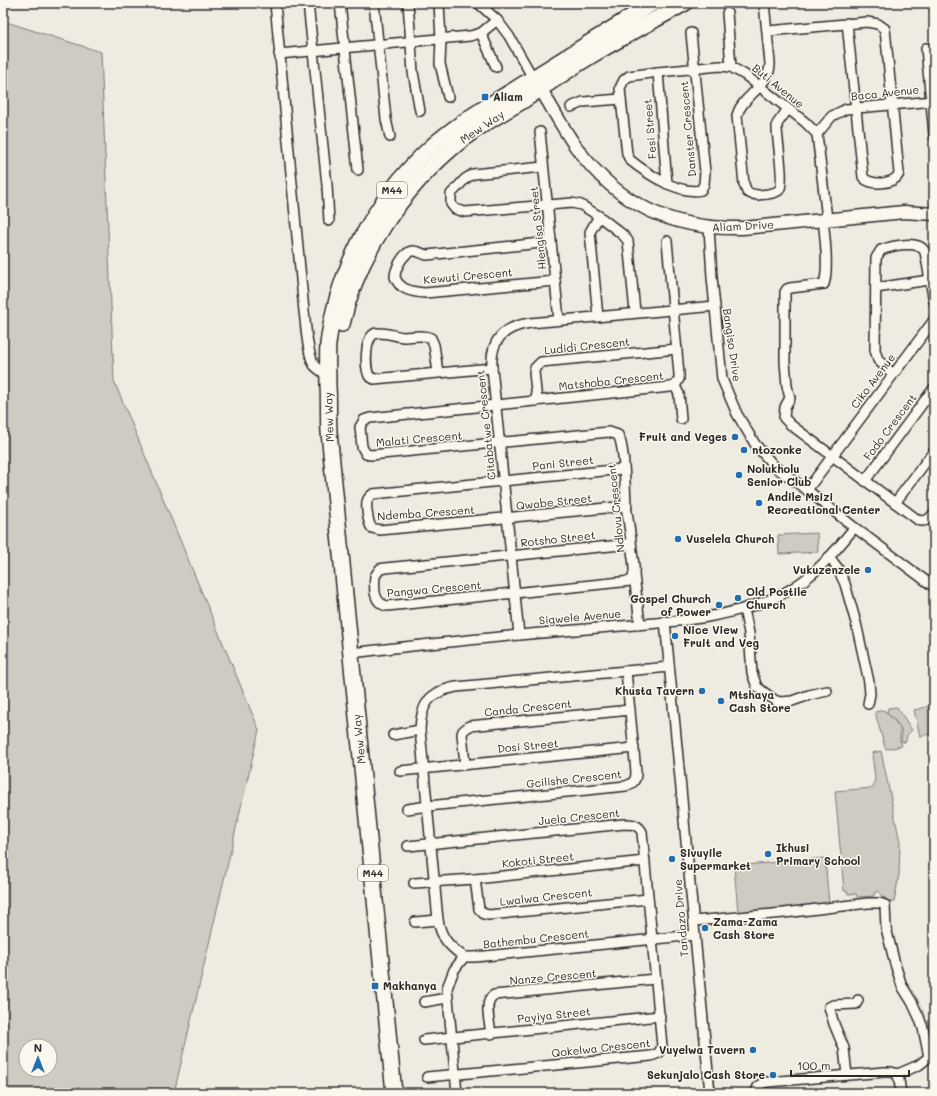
<svg xmlns="http://www.w3.org/2000/svg" width="937" height="1096" font-family="Mali,sans-serif">
<style>
.green{fill:#cecbc2;stroke:#7c7b76;fill-rule:evenodd}
.lines{fill:none;stroke-linecap:round;stroke-linejoin:round}
.minor-casing{stroke:#2b2b2b;stroke-width:12}
.tertiary-casing{stroke:#2b2b2b;stroke-width:15}
.primary-casing{stroke:#2b2b2b;stroke-width:18}
.minor{stroke:#fbf7ec;stroke-width:9}
.tertiary{stroke:#fbf7ec;stroke-width:12}
.primary{stroke:#fbf7ec;stroke-width:15}
.rail{stroke:#2b2b2b;stroke-width:2.5;stroke-dasharray:6 3;stroke-linecap:butt}
.poi-dot{fill:#1f6fb2;stroke:#fbf7ec;stroke-width:1.5}
.labels{text-anchor:middle;stroke-width:3;stroke-linejoin:round;paint-order:stroke}
.shield{fill:#fbf7ec;stroke:#696865;stroke-width:1}
.shield-label{font-size:10px;font-weight:bold;fill:#2b2b2b}
.street-label{font-size:11px;fill:#2b2b2b;stroke:#fbf7ec}
.poi-label{font-size:11px;font-weight:bold;fill:#2b2b2b;stroke:#fbf7ec;text-anchor:start}
</style>
<rect width="100%" height="100%" fill="#eeebe0"/>
<filter id="ink" filterUnits="userSpaceOnUse"><feTurbulence type="fractalNoise" baseFrequency=".025" numOctaves="2"/><feDisplacementMap in="SourceGraphic" scale="8" xChannelSelector="R" yChannelSelector="G"/><feConvolveMatrix kernelMatrix="1 2 1 2 8 2 1 2 1" color-interpolation-filters="sRGB"/></filter>
<g filter="url(#ink)">
<!-- green -->
<g class="green">
<path d="M 3,21 L 101,52 L 114,381 L 259,730 L 174,1093 L 3,1093 ZM 26,1046 L 50,1046 L 50,1070 L 26,1070 Z"/>
<polygon points="817,533 818,552 779,554 778,535"/>
<polygon points="934,705 934,733 920,736 914,710"/>
<path d="M 897,707 L 912,730 L 907,735 L 906,741 L 905,742 L 902,742 L 901,740 C 905,728 894,720 887,712 L 888,708 Z"/>
<polygon points="884,710 900,727 900,741 902,746 887,749 885,748 875,712"/>
<polygon points="881,751 900,842 899,875 894,902 886,902 886,898 882,897 879,891 874,893 874,896 857,897 856,894 848,894 847,891 844,891 835,791 873,788 875,778 872,753"/>
<polygon points="825,858 829,904 738,912 734,866"/>
</g>
<g class="lines">
<defs>
<g id="minor">
<path d="M 275,3 L 304,311 C 306,326 307,352 314,365 C 318,370 324,373 329,376"/>
<polyline points="308,3 327,185 329,221"/>
<polyline points="340,3 358,170"/>
<polyline points="374,3 386,119 390,137"/>
<polyline points="408,3 413,72 420,111"/>
<polyline points="439,3 441,39 440,64 448,97"/>
<polyline points="478,3 497,20 509,36 533,78"/>
<path d="M 764,3 L 770,63 C 771,86 741,96 737,116 L 744,184 L 747,192 C 754,196 760,195 768,194 C 772,193 776,193 779,190 C 785,184 777,139 777,128 L 777,124 L 788,109"/>
<polyline points="727,13 731,67"/>
<path d="M 768,31 L 867,22 L 878,24 L 885,29 L 899,173 C 896,185 869,186 863,177 L 847,23"/>
<polyline points="481,33 496,67"/>
<path d="M 691,33 L 705,172 L 704,184 L 701,190 C 679,195 646,173 630,160 L 627,154 L 621,99 L 620,88 L 624,80 L 629,76 L 658,72 L 720,66 L 731,67 L 745,75 L 805,122 L 817,134 L 827,219"/>
<polyline points="926,48 934,135"/>
<polyline points="279,54 470,36 481,33 497,20"/>
<polyline points="658,72 667,184"/>
<polyline points="571,107 583,102 621,99"/>
<polyline points="540,132 559,320"/>
<polyline points="817,134 832,116 846,109 934,101"/>
<polyline points="543,167 473,174 465,179 451,194 451,204 455,209 465,212 572,203 581,205 599,216 623,235 628,241 635,312"/>
<path d="M 823,220 C 825,236 829,269 824,284 L 790,288 L 787,289 L 785,292 L 785,362 L 787,386 L 790,398 L 785,407 L 784,418 L 791,425 L 918,520 C 925,523 930,519 934,513"/>
<polyline points="709,228 712,277 722,379 737,414 755,444 774,466 807,490 850,524 934,587"/>
<path d="M 551,242 L 427,255 C 422,254 417,250 412,251 C 403,253 395,269 395,277 C 399,290 413,292 425,293 L 555,281"/>
<polyline points="876,288 929,280"/>
<polyline points="598,317 590,232 599,216"/>
<path d="M 438,372 L 434,345 L 431,338 C 423,334 411,337 403,337 C 394,336 386,332 377,333 C 364,335 365,367 369,376 L 374,379 L 492,368"/>
<path d="M 893,374 L 878,360 L 875,350 L 876,258 L 881,250 C 892,246 919,239 925,252 L 934,302"/>
<polyline points="675,386 679,394 681,419"/>
<polyline points="537,401 534,372 535,368 541,362 677,349"/>
<path d="M 623,469 L 373,494 C 371,496 370,496 368,499 C 365,504 368,524 372,528 L 380,530 L 627,506"/>
<polyline points="865,481 934,388"/>
<polyline points="807,490 934,320"/>
<polyline points="895,503 934,451"/>
<path d="M 631,544 L 385,568 L 380,569 L 375,576 C 374,588 373,603 387,606 L 631,581 C 637,574 633,560 632,551 C 631,536 628,520 626,505 C 625,489 625,446 618,435 L 609,432 L 371,455 L 366,454 L 362,447 L 360,427 L 364,420 L 370,418 L 670,387 L 675,386 L 679,379 L 679,374 L 667,241"/>
<polyline points="829,557 837,567 845,584 856,623 869,682 870,694 868,704"/>
<polyline points="634,575 640,624"/>
<polyline points="744,609 749,633 752,673 757,687 776,701 781,702 792,701 809,695 827,691"/>
<polyline points="665,621 710,1093"/>
<path d="M 519,635 L 492,368 C 490,339 504,327 530,323 L 715,306"/>
<path d="M 351,653 C 433,643 515,635 598,628 C 660,622 727,622 784,593 C 813,578 834,553 854,528"/>
<path d="M 669,667 L 456,687 C 429,692 421,704 420,730 L 438,920 C 441,938 449,946 464,957 L 475,957 L 695,935"/>
<polyline points="393,735 420,730"/>
<polyline points="465,764 462,734 463,731 469,726 630,710"/>
<polyline points="400,771 634,748"/>
<path d="M 407,809 L 428,806 L 626,786 C 634,783 636,780 636,772 L 626,671"/>
<path d="M 408,846 L 624,824 C 632,824 638,824 642,832 L 662,1046 L 659,1053 L 651,1056 L 427,1077"/>
<polyline points="475,879 479,909 484,914 489,915 648,899"/>
<polyline points="414,883 475,879 645,861"/>
<polyline points="694,921 784,913 868,903 879,903 885,905 886,928 895,964 902,986 912,1002 919,1017 923,1028 929,1057 919,1065 898,1074"/>
<polyline points="415,922 438,920"/>
<polyline points="424,1002 447,998"/>
<path d="M 491,1034 C 490,1023 483,1001 494,995 L 655,979"/>
<polyline points="424,1040 660,1016"/>
<polyline points="847,1075 844,1048 834,1024 829,1007 833,1005 856,1004 858,1000"/>
<polyline points="457,1093 447,988 454,970 464,957"/>
<path d="M 756,1093 C 757,1085 761,1083 768,1082 L 884,1072 L 891,1072 L 898,1074 L 901,1093"/>
</g>
<path id="tertiary" d="M 536,82 C 550,103 561,126 576,147 C 618,205 672,230 743,228 L 904,212 L 934,214"/>
<g id="primary">
<path d="M 342,324 C 358,253 402,189 458,143 C 478,126 501,114 524,100 C 547,85 569,69 592,55 C 623,37 654,20 685,3"/>
<path d="M 394,1093 L 329,432 C 328,416 329,401 328,386 C 328,372 327,358 328,344 C 337,271 375,199 429,149 C 458,122 494,103 528,81 C 569,55 611,29 653,3"/>
</g>
</defs>
<!-- minor casing -->
<use href="#minor" class="minor-casing"/>
<!-- tertiary casing -->
<use href="#tertiary" class="tertiary-casing"/>
<!-- primary casing -->
<use href="#primary" class="primary-casing"/>
<!-- minor -->
<use href="#minor" class="minor"/>
<!-- tertiary -->
<use href="#tertiary" class="tertiary"/>
<!-- primary -->
<use href="#primary" class="primary"/>
<!-- rail -->
<polyline class="rail" points="933,3 934,3"/>
</g>
</g>
<!-- markers -->
<g class="poi-dot">
<rect x="481" y="93" width="8" height="8" rx="2"/>
<circle cx="735" cy="437" r="4"/>
<circle cx="744" cy="450" r="4"/>
<circle cx="739" cy="475" r="4"/>
<circle cx="759" cy="503" r="4"/>
<circle cx="678" cy="539" r="4"/>
<circle cx="868" cy="570" r="4"/>
<circle cx="738" cy="598" r="4"/>
<circle cx="719" cy="605" r="4"/>
<circle cx="675" cy="636" r="4"/>
<circle cx="702" cy="691" r="4"/>
<circle cx="721" cy="701" r="4"/>
<circle cx="768" cy="854" r="4"/>
<circle cx="672" cy="859" r="4"/>
<circle cx="705" cy="928" r="4"/>
<rect x="371" y="982" width="8" height="8" rx="2"/>
<circle cx="753" cy="1050" r="4"/>
<circle cx="773" cy="1075" r="4"/>
</g>
<g class="labels">
<!-- shield labels -->
<g class="shield">
<rect x="377" y="182" width="30" height="16" rx="3"/>
<rect x="358" y="865" width="30" height="16" rx="3"/>
</g>
<g class="shield-label">
<text x="392" y="194">M44</text>
<text x="373" y="877">M44</text>
</g>
<!-- street labels -->
<g class="street-label">
<text transform="translate(778 86) rotate(39)" y="4">Buti Avenue</text>
<text transform="translate(885 93) rotate(-6)" y="4">Baca Avenue</text>
<text transform="translate(482 127) rotate(-34)" y="4">Mew Way</text>
<text transform="translate(650 129) rotate(-95)" y="4">Fesi Street</text>
<text transform="translate(688 129) rotate(-95)" y="4">Danster Crescent</text>
<text transform="translate(743 226) rotate(-3)" y="4">Aliam Drive</text>
<text transform="translate(538 228) rotate(-96)" y="4">Hlengisa Street</text>
<text transform="translate(468 276) rotate(-5)" y="4">Kewuti Crescent</text>
<text transform="translate(732 345) rotate(82)" y="4">Bangiso Drive</text>
<text transform="translate(587 346) rotate(-6)" y="4">Ludidi Crescent</text>
<text transform="translate(611 381) rotate(-6)" y="4">Matshoba Crescent</text>
<text transform="translate(873 381) rotate(-53)" y="4">Ciko Avenue</text>
<text transform="translate(329 417) rotate(-92)" y="4">Mew Way</text>
<text transform="translate(486 425) rotate(-96)" y="4">Citabatwe Crescent</text>
<text transform="translate(890 427) rotate(-53)" y="4">Fodo Crescent</text>
<text transform="translate(419 439) rotate(-5)" y="4">Malati Crescent</text>
<text transform="translate(563 463) rotate(-6)" y="4">Pani Street</text>
<text transform="translate(554 502) rotate(-6)" y="4">Qwabe Street</text>
<text transform="translate(616 508) rotate(-96)" y="4">Ndlovu Crescent</text>
<text transform="translate(426 513) rotate(-4)" y="4">Ndemba Crescent</text>
<text transform="translate(558 539) rotate(-6)" y="4">Rotsho Street</text>
<text transform="translate(434 589) rotate(-5)" y="4">Pangwa Crescent</text>
<text transform="translate(580 617) rotate(-5)" y="4">Sigwele Avenue</text>
<text transform="translate(528 708) rotate(-6)" y="4">Canda Crescent</text>
<text transform="translate(359 739) rotate(-96)" y="4">Mew Way</text>
<text transform="translate(528 746) rotate(-5)" y="4">Dosi Street</text>
<text transform="translate(574 779) rotate(-6)" y="4">Gcilishe Crescent</text>
<text transform="translate(579 817) rotate(-6)" y="4">Juela Crescent</text>
<text transform="translate(538 860) rotate(-6)" y="4">Kokoti Street</text>
<text transform="translate(546 897) rotate(-6)" y="4">Lwalwa Crescent</text>
<text transform="translate(681 918) rotate(-95)" y="4">Tandazo Drive</text>
<text transform="translate(536 939) rotate(-6)" y="4">Bathembu Crescent</text>
<text transform="translate(553 977) rotate(-5)" y="4">Nanze Crescent</text>
<text transform="translate(554 1015) rotate(-6)" y="4">Payiya Street</text>
<text transform="translate(601 1048) rotate(-6)" y="4">Qokelwa Crescent</text>
</g>
<!-- poi labels -->
<g class="poi-label">
<text x="493" y="101">Aliam</text>
<text x="727" y="441" text-anchor="end">Fruit and Veges</text>
<text x="752" y="454">ntozonke</text>
<text x="747" y="473">Nolukholu<tspan x="747" dy="13">Senior Club</tspan></text>
<text x="767" y="501">Andile Msizi<tspan x="767" dy="13">Recreational Center</tspan></text>
<text x="686" y="543">Vuselela Church</text>
<text x="860" y="574" text-anchor="end">Vukuzenzele</text>
<text x="746" y="596">Old Postile<tspan x="746" dy="13">Church</tspan></text>
<text x="711" y="603" text-anchor="end">Gospel Church<tspan x="711" dy="13">of Power</tspan></text>
<text x="683" y="634">Nice View<tspan x="683" dy="13">Fruit and Veg</tspan></text>
<text x="694" y="695" text-anchor="end">Khusta Tavern</text>
<text x="729" y="699">Mtshaya<tspan x="729" dy="13">Cash Store</tspan></text>
<text x="776" y="852">Ikhusi<tspan x="776" dy="13">Primary School</tspan></text>
<text x="680" y="857">Sivuyile<tspan x="680" dy="13">Supermarket</tspan></text>
<text x="713" y="926">Zama-Zama<tspan x="713" dy="13">Cash Store</tspan></text>
<text x="383" y="990">Makhanya</text>
<text x="745" y="1054" text-anchor="end">Vuyelwa Tavern</text>
<text x="765" y="1079" text-anchor="end">Sekunjalo Cash Store</text>
</g>
</g>
<!-- margin -->
<rect width="937" height="1096" fill="none" stroke="#fbf7ec" stroke-width="16"/>
<rect x="8" y="8" width="921" height="1080" fill="none" stroke="#2b2b2b" stroke-width="1.5" filter="url(#ink)"/>
<!-- north arrow -->
<g transform="translate(38 1058)"><circle r="19" fill="#fbf7ec" stroke="#a8a59f"/>
<path d="M0-3L7 15L0 10L-7 15Z" fill="#1f6fb2"/>
<text y="-6" font-size="11" font-weight="bold" text-anchor="middle" fill="#2b2b2b">N</text>
</g>
<!-- scale -->
<path d="M791 1070v6h118v-6" fill="none" stroke="#2b2b2b" stroke-width="2"/>
<text x="797" y="1070" font-size="12" fill="#2b2b2b" stroke="#fbf7ec" stroke-width="3" paint-order="stroke">100 m</text>
</svg>
